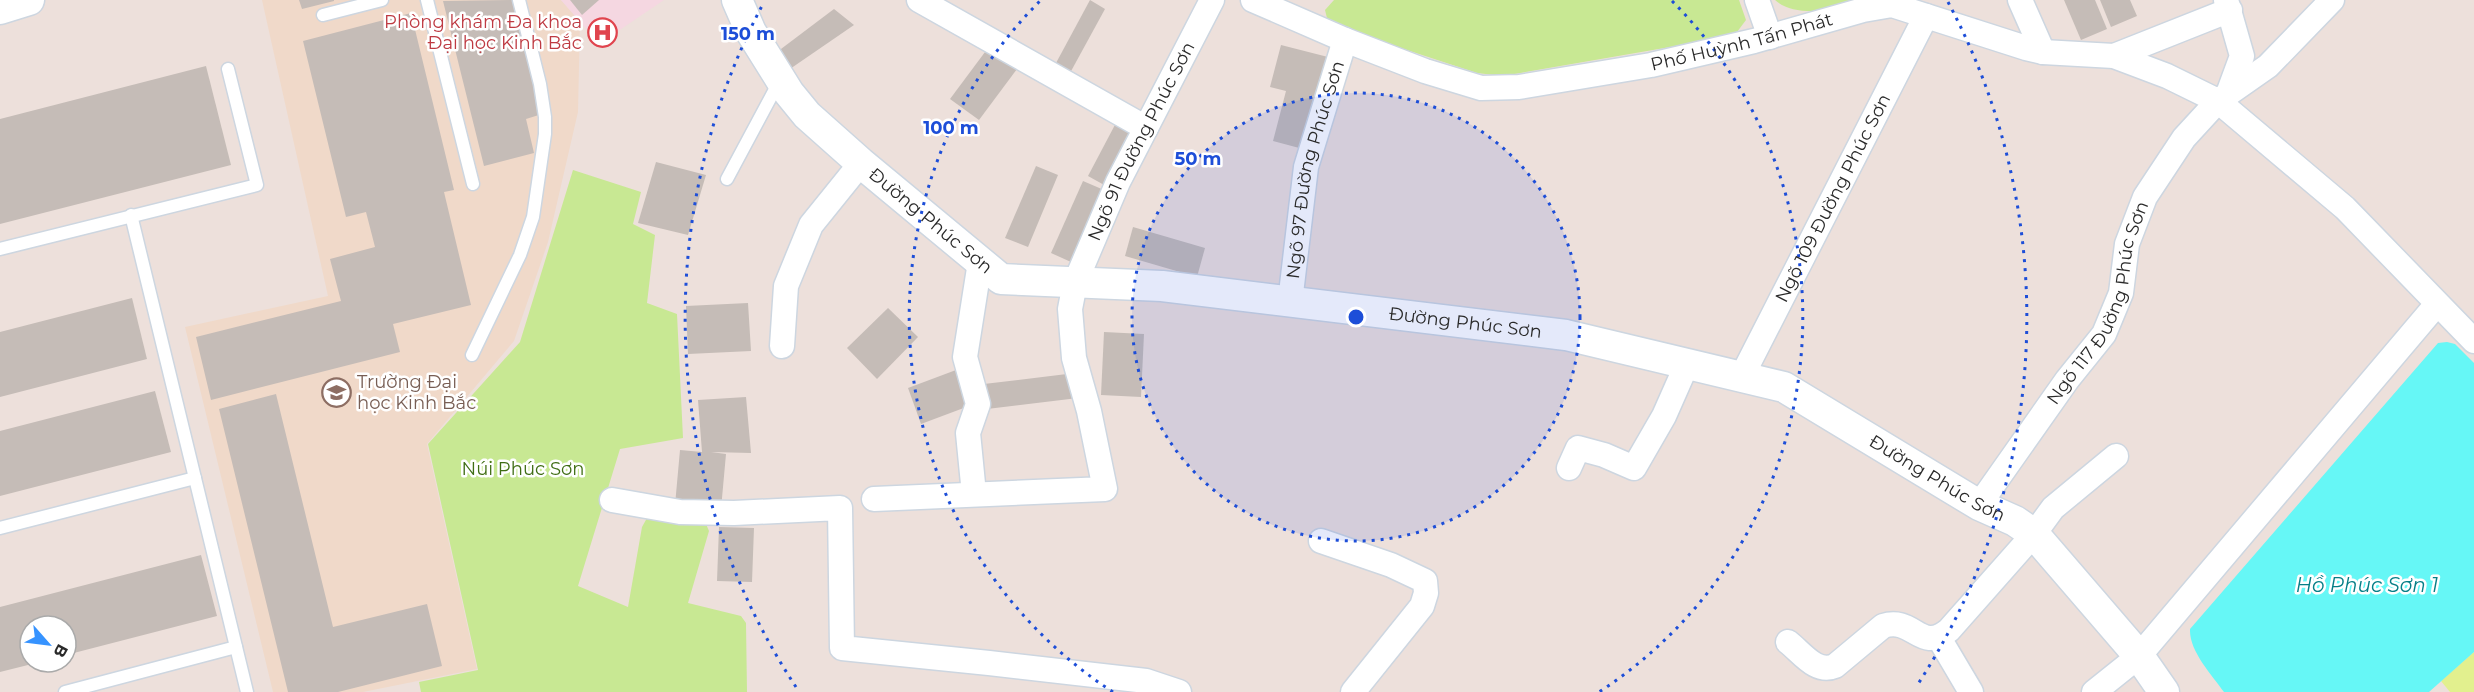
<svg xmlns="http://www.w3.org/2000/svg" width="2474" height="692" font-family="Montserrat,sans-serif">
<style>
.education{fill:#f0d9c9}
.medical{fill:#f5d7e1}
.green{fill:#c8e893}
.pitch{fill:#e2f08e}
.water{fill:#66f7f6}
.building{fill:#c5bcb7}
.lines{fill:none;stroke-linecap:round;stroke-linejoin:round}
.service-casing{stroke:#cdd6e0;stroke-width:15}
.minor-casing{stroke:#cdd6e0;stroke-width:27}
.tertiary-casing{stroke:#cdd6e0;stroke-width:33}
.service{stroke:#fff;stroke-width:12}
.minor{stroke:#fff;stroke-width:24}
.tertiary{stroke:#fff;stroke-width:30}
.ring{fill:none;stroke:#1d4ed8;stroke-width:3;stroke-dasharray:3 6}
.labels{text-anchor:middle;stroke-width:5;stroke-linejoin:round;paint-order:stroke}
.health-label{font-size:18px;fill:#be3a42;stroke:#fff;text-anchor:end}
.street-label{font-size:18px;fill:#2a2a2a;stroke:#fff}
.education-label{font-size:18px;fill:#785e54;stroke:#fff;text-anchor:start}
.park-label{font-size:18px;fill:#3f6d14;stroke:#fff}
.water-label{font-size:20px;font-style:italic;fill:#067f87;stroke:#fff}
.centre{fill:#1d4ed8;stroke:#fff;stroke-width:3}
.ring-label{font-size:18px;text-anchor:middle;font-weight:bold;fill:#1d4ed8;stroke:#fff;stroke-width:5;stroke-linejoin:round;paint-order:stroke}
</style>
<rect width="100%" height="100%" fill="#ede0db"/>
<!-- education -->
<polygon class="education" points="262,0 561,0 580,21 578,112 548,242 514,341 427,444 477,669 363,692 273,692 185,327 328,296"/>
<!-- medical -->
<polygon class="medical" points="561,0 664,0 599,44"/>
<!-- green -->
<g class="green">
<polygon points="1334,0 1739,0 1746,20 1734,36 1503,76 1477,73 1346,30 1328,22 1325,10"/>
<path d="M 1775,0 L 1875,0 C 1848,7 1798,21 1775,0 Z"/>
<polygon points="573,170 641,192 633,224 655,235 647,303 677,314 683,438 620,449 578,586 628,607 642,527 647,518 706,524 709,531 688,603 741,616 746,623 747,692 421,692 419,682 478,670 428,444 520,342"/>
</g>
<!-- pitch -->
<polygon class="pitch" points="2474,652 2474,692 2450,692 2441,681"/>
<!-- water -->
<path class="water" d="M 2447,342 L 2455,344 L 2474,363 L 2474,652 L 2429,692 L 2224,692 C 2212,675 2189,651 2190,629 L 2438,343 Z"/>
<!-- building -->
<g class="building">
<polygon points="299,0 334,0 334,1 302,9"/>
<polygon points="514,0 542,114 526,119 534,153 484,166 443,1"/>
<polygon points="570,0 599,0 582,15"/>
<polygon points="1090,0 1105,9 1064,84 1049,76"/>
<polygon points="2064,0 2095,0 2107,29 2081,40"/>
<polygon points="2100,0 2130,0 2137,16 2111,27"/>
<polygon points="834,9 854,25 787,71 777,52"/>
<polygon points="411,13 454,190 444,192 471,305 393,324 400,352 211,400 196,337 341,301 330,259 375,247 366,212 346,217 303,41"/>
<polygon points="1281,45 1328,57 1303,149 1273,141 1286,91 1270,87"/>
<polygon points="988,48 1017,69 979,120 950,99"/>
<polygon points="206,66 231,165 0,224 0,119"/>
<polygon points="1117,121 1136,131 1106,186 1088,176"/>
<polygon points="656,162 706,175 688,235 638,223"/>
<polygon points="1036,166 1058,175 1028,247 1005,238"/>
<polygon points="1083,181 1104,190 1071,262 1051,253"/>
<polygon points="1133,227 1205,248 1197,277 1125,256"/>
<polygon points="132,298 147,359 0,397 0,332"/>
<polygon points="748,303 751,351 688,354 686,306"/>
<polygon points="888,308 918,337 877,379 847,348"/>
<polygon points="1104,332 1144,334 1141,397 1101,395"/>
<polygon points="956,370 969,406 921,424 908,388"/>
<polygon points="1075,373 1078,398 987,409 984,384"/>
<polygon points="155,391 171,452 0,496 0,431"/>
<polygon points="276,394 333,627 427,604 442,666 338,692 288,692 219,409"/>
<polygon points="746,397 751,453 711,452 726,454 721,509 675,505 680,450 702,452 698,400"/>
<polygon points="719,527 754,528 752,582 717,581"/>
<polygon points="201,555 217,616 66,655 66,626 30,626 30,662 36,663 0,672 0,607"/>
</g>
<g class="lines">
<defs>
<g id="service">
<polyline points="427,0 473,184"/>
<polyline points="323,15 382,0"/>
<polyline points="727,179 780,80"/>
<polyline points="131,215 247,692"/>
<polyline points="0,249 257,185 228,69"/>
<polyline points="472,355 520,255 533,217 545,134 545,117 540,84 519,0"/>
<polyline points="0,528 195,478"/>
<polyline points="65,692 236,647"/>
</g>
<g id="minor">
<polyline points="919,0 1146,128"/>
<path id="s1" d="M 1253,0 L 1345,40 L 1425,71 L 1481,88 L 1519,87 L 1651,65 L 1754,41 L 1863,10 L 1892,5 L 2026,48 L 2043,52 L 2114,56 L 2167,76 L 2218,101 L 2345,208 L 2474,341"/>
<polyline points="1757,0 1770,37"/>
<polyline points="2020,0 2043,52"/>
<polyline points="2226,0 2242,56 2228,94"/>
<polyline points="2114,56 2230,10"/>
<path id="s2" d="M 1290,302 L 1306,167 L 1345,40"/>
<polyline points="782,346 786,286 811,225 861,163"/>
<path id="s3" d="M 1741,378 L 1926,16"/>
<polyline points="1569,468 1578,448 1604,455 1634,468 1664,416 1687,364"/>
<polyline points="974,494 968,433 978,404 965,357 980,262"/>
<path id="s4" d="M 874,499 L 1105,489 L 1089,411 L 1074,358 L 1070,309 L 1075,283 L 1118,182 L 1212,0"/>
<polyline points="612,500 680,512 734,513 840,508 842,648 989,663 1146,681 1179,692"/>
<path id="s5" d="M 1979,505 L 2067,380 L 2104,334 L 2121,293 L 2127,244 L 2145,197 L 2184,138 L 2218,101 L 2268,66 L 2332,0"/>
<polyline points="1321,541 1391,565 1425,581 1426,593 1422,606 1353,692"/>
<polyline points="1939,638 1971,692"/>
<path d="M 1788,642 C 1802,653 1816,674 1835,666 L 1883,626 C 1914,616 1920,654 1949,630 L 2034,534 L 2053,508 L 2116,456"/>
<polyline points="2094,692 2139,656 2437,304"/>
</g>
<g id="tertiary">
<path id="s6" d="M 737,0 L 751,32 L 789,93 L 807,115 L 861,163 L 1001,279 L 1162,286 L 1566,335 L 1784,387 L 1979,505 L 2015,521 L 2034,534 L 2139,656 L 2164,692"/>
<polyline points="0,9 29,0"/>
</g>
</defs>
<!-- service casing -->
<use href="#service" class="service-casing"/>
<!-- minor casing -->
<use href="#minor" class="minor-casing"/>
<!-- tertiary casing -->
<use href="#tertiary" class="tertiary-casing"/>
<!-- service -->
<use href="#service" class="service"/>
<!-- minor -->
<use href="#minor" class="minor"/>
<!-- tertiary -->
<use href="#tertiary" class="tertiary"/>
</g>
<!-- distance rings -->
<circle cx="1356" cy="317" r="224" fill="#1d4ed8" fill-opacity=".12"/>
<g class="ring">
<circle cx="1356" cy="317" r="224"/>
<path d="M1113 692A447 447 0 0 1 1040 1M1672 1A447 447 0 0 1 1599 692"/>
<path d="M796 687A671 671 0 0 1 764 2M1948 2A671 671 0 0 1 1916 687"/>
</g>
<!-- icons -->
<defs>
<symbol id="hospital-ring" viewBox="-11 -11 22 22"><circle r="9.5" fill="#fff" stroke="#e0444e" stroke-width="1.5"/><path d="M-5-5h3v3.5h4V-5h3V5h-3V1.5h-4V5h-3Z" fill="#e0444e"/></symbol>
<symbol id="university-ring" viewBox="-11 -11 22 22"><circle r="9.5" fill="#fff" stroke="#8d6e63" stroke-width="1.5"/><path d="M0-5L7-2L0 1L-7-2ZM-4 1L0 2.5L4 1V4Q0 6-4 4Z" fill="#8d6e63"/></symbol>
</defs>
<g fill-rule="evenodd">
<use href="#hospital-ring" x="586" y="16" width="33" height="33"/>
<use href="#university-ring" x="320" y="376" width="33" height="33"/>
</g>
<g class="labels">
<!-- health labels -->
<g class="health-label">
<text x="582" y="28">Phòng khám Đa khoa<tspan x="582" dy="21">Đại học Kinh Bắc</tspan></text>
</g>
<!-- street labels -->
<g class="street-label">
<text dy="6" stroke="none"><textPath href="#s1" startOffset="510">Phố Huỳnh Tấn Phát</textPath></text>
<text dy="6" stroke="none"><textPath href="#s4" startOffset="598">Ngõ 91 Đường Phúc Sơn</textPath></text>
<text dy="6" stroke="none"><textPath href="#s2" startOffset="135">Ngõ 97 Đường Phúc Sơn</textPath></text>
<text dy="6" stroke="none"><textPath href="#s3" startOffset="202">Ngõ 109 Đường Phúc Sơn</textPath></text>
<text dy="6" stroke="none"><textPath href="#s6" startOffset="298">Đường Phúc Sơn</textPath></text>
<text dy="6" stroke="none"><textPath href="#s5" startOffset="238">Ngõ 117 Đường Phúc Sơn</textPath></text>
<text dy="6" stroke="none"><textPath href="#s6" startOffset="856">Đường Phúc Sơn</textPath></text>
<text dy="6" stroke="none"><textPath href="#s6" startOffset="1360">Đường Phúc Sơn</textPath></text>
</g>
<!-- education labels -->
<g class="education-label">
<text x="357" y="388">Trường Đại<tspan x="357" dy="21">học Kinh Bắc</tspan></text>
</g>
<!-- park labels -->
<g class="park-label">
<text x="523" y="475">Núi Phúc Sơn</text>
</g>
<!-- water labels -->
<g class="water-label">
<text x="2367" y="592">Hồ Phúc Sơn 1</text>
</g>
</g>
<circle cx="1356" cy="317" r="9" class="centre"/>
<g class="ring-label">
<text x="748" y="40">150 m</text>
<text x="951" y="134">100 m</text>
<text x="1198" y="165">50 m</text>
</g>
<!-- north arrow -->
<g transform="translate(48 644) rotate(118)"><circle r="28" fill="#ffffff" stroke="#aaaaaa" stroke-width="1.5"/>
<path d="M0-4.5L10 22L0 15L-10 22Z" fill="#3693ff"/>
<text y="-9" font-size="16" font-weight="bold" text-anchor="middle" fill="#2a2a2a">B</text>
</g>
</svg>
